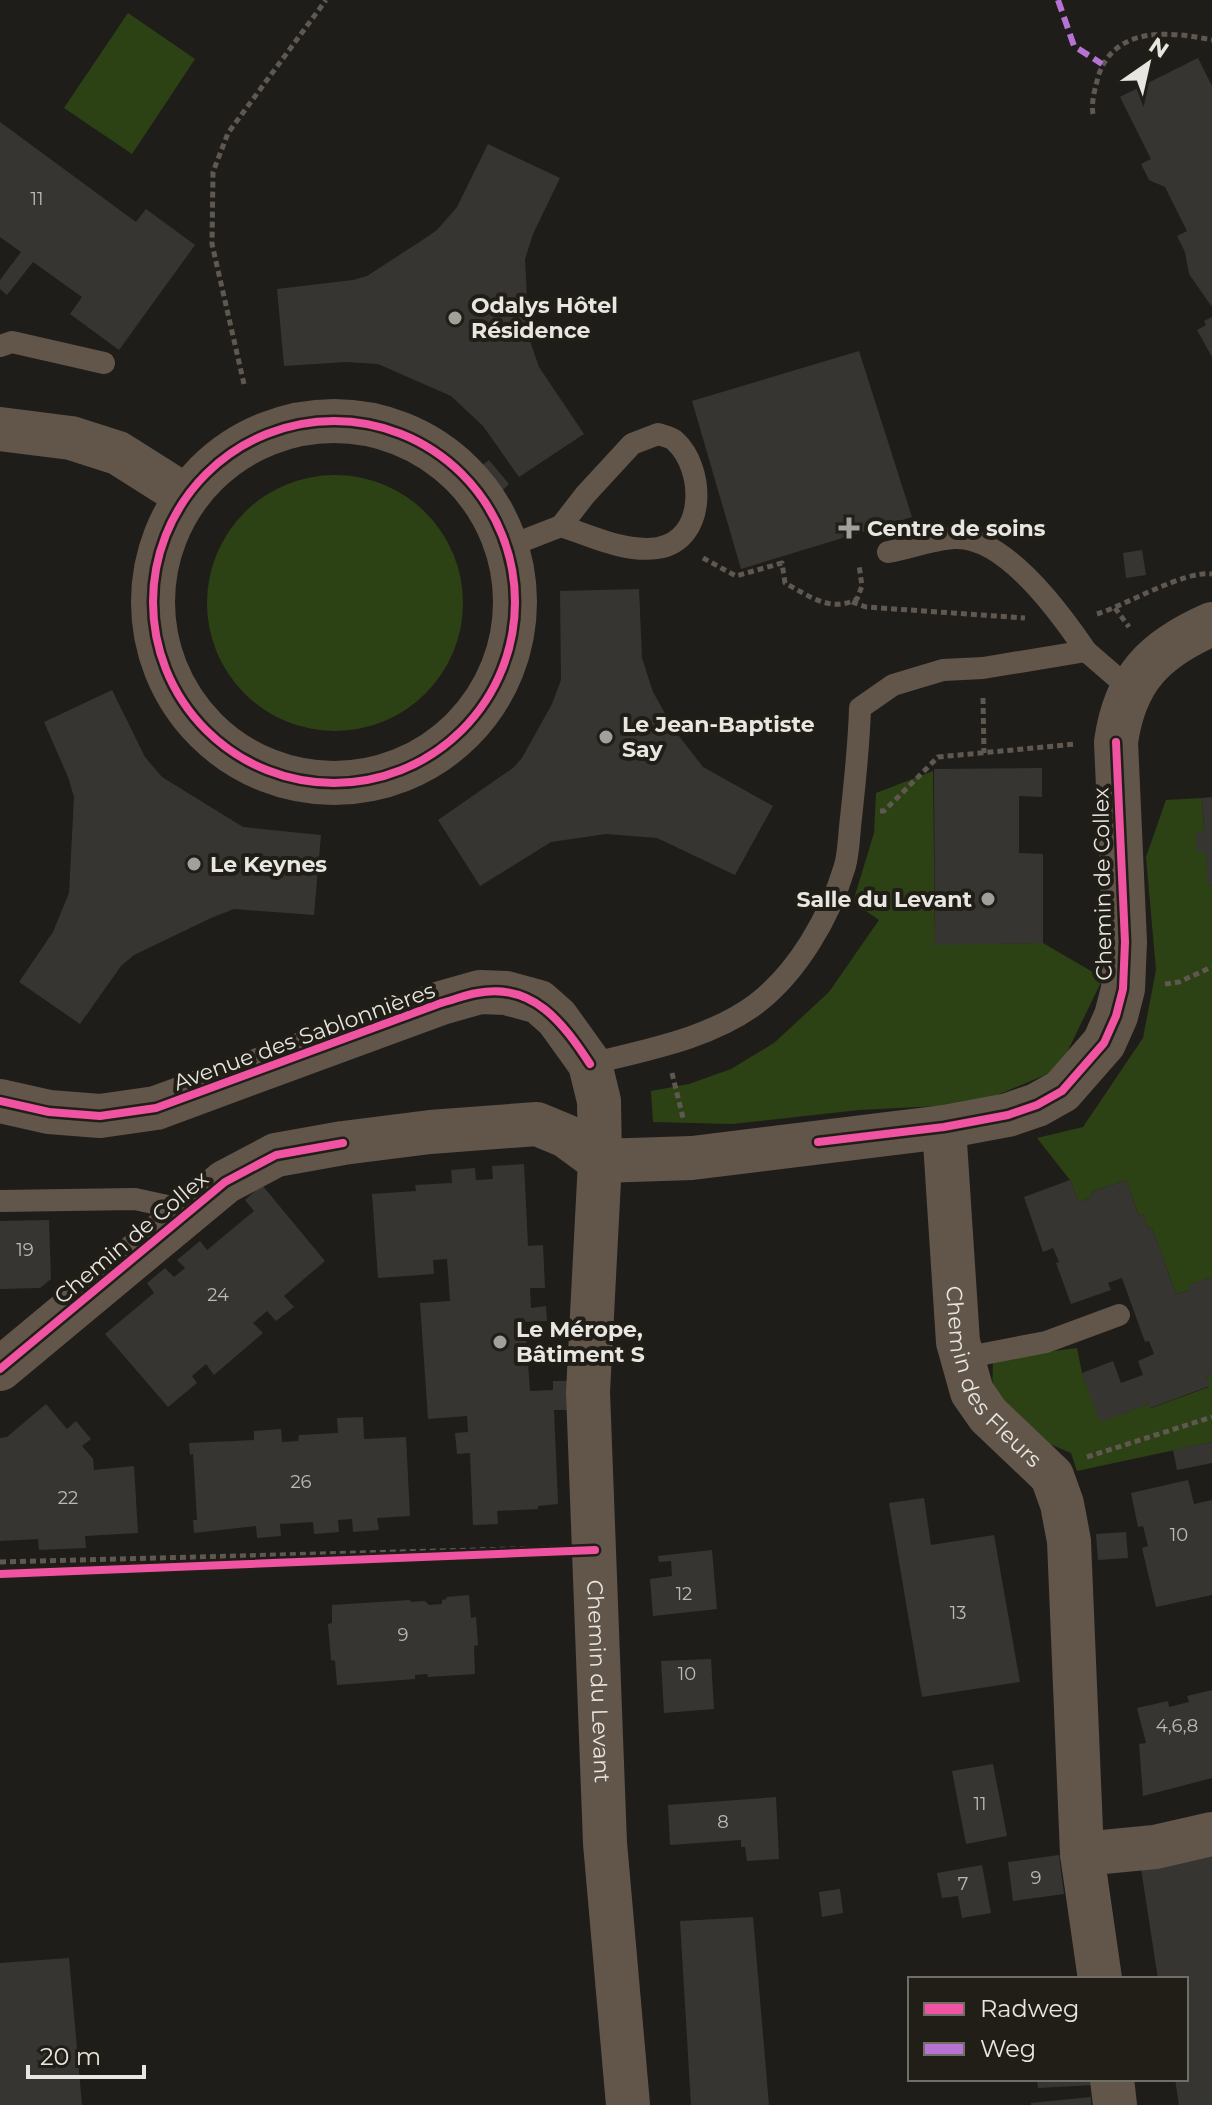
<svg xmlns="http://www.w3.org/2000/svg" width="1212" height="2105" font-family="Montserrat,sans-serif">
<style>
.green{fill:#2c4214}
.building{fill:#373532}
.lines{fill:none;stroke-linecap:round;stroke-linejoin:round}
.path{stroke:#5f5851;stroke-width:5;stroke-dasharray:6 4;stroke-linecap:butt}
.lane{stroke:#62564b;stroke-width:22}
.street{stroke:#62564b;stroke-width:44}
.quiet{stroke:#b673d3;stroke-width:6;stroke-dasharray:12 6;stroke-linecap:butt}
.cycleway-casing{stroke:#211e17;stroke-width:13}
.cycleway{stroke:#f153a3;stroke-width:8}
.poi-dot{fill:#a2a09b;stroke:#211e17;stroke-width:3}
.labels{text-anchor:middle;stroke-width:8;stroke-linejoin:round;paint-order:stroke}
.number-label{font-size:18px;fill:#bcbab5}
.poi-label{font-size:22px;font-weight:bold;fill:#e8e6e1;stroke:#211e17;text-anchor:start}
.street-label{font-size:22px;fill:#e8e6e1;stroke:#211e17}
</style>
<rect width="100%" height="100%" fill="#1f1d19"/>
<!-- green -->
<g class="green">
<polygon points="128,13 195,59 132,154 64,108"/>
<circle cx="335" cy="603" r="128"/>
<polygon points="933,771 935,944 1043,943 1103,978 1059,1069 976,1104 859,1110 732,1124 653,1122 651,1091 689,1084 731,1069 774,1043 829,992 879,920 853,902 874,833 876,793"/>
<polygon points="1202,798 1204,831 1197,852 1206,852 1209,886 1212,885 1212,1277 1189,1285 1190,1290 1176,1294 1152,1228 1148,1229 1143,1214 1139,1216 1126,1180 1091,1192 1092,1197 1079,1202 1070,1180 1037,1138 1083,1127 1143,1038 1156,970 1146,857 1166,800"/>
<polygon points="1077,1348 1082,1373 1101,1421 1148,1404 1151,1408 1209,1387 1206,1377 1212,1375 1212,1442 1077,1471 1071,1453 1021,1432 992,1401 993,1359"/>
</g>
<!-- building -->
<g class="building">
<polygon points="1198,58 1212,86 1212,307 1189,274 1185,252 1177,236 1187,231 1165,187 1149,180 1141,164 1151,159 1120,97"/>
<polygon points="0,122 136,222 146,209 195,245 119,350 70,314 82,297 33,262 7,295 0,289 0,280 21,252 0,237"/>
<polygon points="488,144 560,178 533,234 525,259 529,338 539,367 584,434 519,477 483,426 451,396 378,364 346,362 284,366 277,289 353,280 367,276 424,239 437,230 457,207"/>
<polygon points="1212,317 1212,357 1197,330 1206,325 1204,321"/>
<polygon points="859,351 912,517 741,569 692,401"/>
<polygon points="489,460 509,484 501,492 480,467"/>
<polygon points="1142,550 1146,575 1126,578 1123,553"/>
<polygon points="639,589 642,658 653,692 675,731 703,767 773,806 735,875 657,838 606,834 551,842 480,886 438,820 513,768 522,758 552,704 561,680 560,591"/>
<polygon points="112,690 145,757 162,777 243,827 321,835 314,915 234,909 211,918 134,955 121,966 80,1024 19,982 53,932 69,893 74,797 68,777 44,722"/>
<polygon points="1042,768 1042,797 1019,796 1019,853 1043,854 1043,943 935,945 934,769"/>
<polygon points="1212,797 1212,885 1208,886 1206,852 1197,852 1196,832 1204,831 1202,798"/>
<polygon points="524,1164 528,1246 543,1245 545,1288 530,1288 531,1308 546,1306 547,1321 525,1322 530,1391 553,1390 553,1381 567,1381 567,1410 554,1410 558,1504 538,1506 538,1509 497,1511 498,1524 473,1525 470,1453 457,1454 455,1433 468,1432 467,1416 428,1419 420,1303 450,1301 447,1259 433,1260 434,1274 378,1278 372,1194 416,1191 415,1185 452,1183 451,1170 475,1168 476,1180 493,1179 492,1166"/>
<polygon points="1070,1180 1079,1202 1092,1197 1091,1192 1126,1180 1139,1216 1143,1214 1148,1229 1152,1228 1176,1294 1190,1290 1188,1285 1212,1277 1212,1375 1206,1377 1210,1386 1150,1408 1148,1404 1100,1422 1082,1373 1113,1361 1121,1383 1143,1375 1138,1361 1154,1354 1149,1341 1145,1342 1122,1278 1108,1283 1111,1290 1071,1304 1056,1263 1059,1262 1053,1248 1043,1252 1024,1197"/>
<polygon points="262,1185 325,1261 284,1296 294,1307 276,1321 267,1311 253,1323 263,1333 214,1375 206,1364 192,1376 197,1383 168,1407 105,1334 154,1293 147,1283 165,1268 174,1277 185,1268 177,1260 200,1241 207,1250 254,1211 245,1200"/>
<polygon points="49,1220 51,1279 40,1288 0,1289 0,1221"/>
<polygon points="46,1404 67,1429 76,1421 91,1439 82,1446 93,1459 94,1470 134,1466 138,1533 85,1536 86,1548 39,1550 38,1539 0,1541 0,1438 7,1437"/>
<polygon points="363,1417 364,1439 406,1437 410,1516 377,1518 379,1530 353,1532 352,1519 338,1520 339,1532 314,1534 313,1522 280,1524 281,1536 257,1538 256,1526 194,1533 193,1520 197,1520 193,1454 190,1455 189,1443 254,1440 254,1431 281,1429 282,1442 298,1441 299,1435 338,1433 337,1418"/>
<polygon points="1212,1442 1212,1463 1177,1470 1173,1450"/>
<polygon points="1188,1480 1194,1504 1212,1500 1212,1595 1156,1607 1142,1548 1148,1546 1143,1526 1138,1527 1131,1493"/>
<polygon points="924,1498 931,1545 994,1535 1020,1682 922,1697 889,1503"/>
<polygon points="1126,1532 1128,1558 1098,1560 1096,1534"/>
<polygon points="712,1550 717,1609 653,1616 650,1579 672,1576 671,1561 659,1562 658,1556"/>
<polygon points="469,1595 471,1618 476,1617 478,1645 474,1646 475,1674 428,1677 427,1674 415,1675 415,1679 337,1685 335,1661 331,1660 328,1624 332,1623 332,1605 410,1600 411,1602 425,1601 429,1605 442,1604 442,1600 447,1599 446,1597"/>
<polygon points="711,1659 714,1709 664,1713 661,1661"/>
<polygon points="1212,1690 1212,1778 1143,1796 1139,1744 1146,1743 1137,1708 1168,1701 1169,1707 1189,1702 1187,1696"/>
<polygon points="993,1764 1007,1836 966,1844 952,1771"/>
<polygon points="776,1797 779,1859 747,1861 745,1847 741,1847 741,1840 670,1845 668,1805"/>
<polygon points="1212,1852 1212,2105 1179,2105 1175,2079 1186,2079 1186,1979 1158,1979 1141,1869"/>
<polygon points="1059,1855 1064,1894 1013,1901 1008,1862"/>
<polygon points="982,1865 991,1913 962,1918 958,1896 942,1898 937,1873"/>
<polygon points="840,1889 843,1913 822,1917 819,1892"/>
<polygon points="753,1917 769,2105 691,2105 680,1921"/>
<polygon points="69,1958 82,2105 0,2105 0,1963"/>
<polygon points="1037,2079 1092,2079 1093,2085 1038,2088"/>
<polygon points="1091,2097 1091,2105 1031,2105 1031,2103"/>
</g>
<g class="lines">
<!-- path -->
<g class="path">
<path d="M 1093,114 C 1091,102 1095,89 1098,77 C 1114,26 1169,31 1212,40"/>
<polyline points="244,384 212,244 213,172 228,133 326,0"/>
<path d="M 703,558 L 736,576 L 782,563 L 785,583 C 809,596 831,613 857,599 L 862,586 L 859,565"/>
<polyline points="852,602 866,607 1025,618"/>
<polyline points="1115,608 1129,627"/>
<path d="M 1097,614 C 1126,605 1185,570 1212,574"/>
<polyline points="983,698 984,753"/>
<polyline points="880,811 884,811 938,757 1076,744"/>
<polyline points="1165,984 1179,982 1212,967"/>
<polyline points="672,1073 683,1118"/>
<polyline points="1087,1457 1212,1417"/>
<polyline points="0,1562 554,1548"/>
</g>
<!-- lane -->
<g class="lane">
<polyline points="0,346 12,342 104,363"/>
<path d="M 507,547 L 561,526 L 585,495 L 632,444 L 658,434 C 663,436 671,437 675,441 C 705,468 707,540 658,548 C 626,553 591,536 561,526"/>
<path d="M 888,552 C 910,548 933,539 955,538 C 1005,536 1061,614 1086,651"/>
<path d="M 590,1064 C 645,1050 709,1039 756,1004 C 798,972 830,916 845,866 C 849,851 849,833 851,818 C 855,781 859,745 860,708 L 893,685 L 943,670 L 983,668 L 1086,651 L 1130,689"/>
<polyline points="0,1201 135,1199 190,1211"/>
<polyline points="963,1358 1046,1342 1119,1315"/>
</g>
<!-- street -->
<g class="street">
<circle cx="334" cy="602" r="181"/>
<polyline points="0,429 71,438 118,453 186,496"/>
<path id="s1" d="M 0,1101 L 49,1112 L 100,1116 L 156,1108 L 441,1003 L 480,992 L 506,993 L 539,1002 L 557,1018 L 590,1064 L 599,1101 L 600,1161 L 588,1392 L 605,1843 L 628,2105"/>
<path id="s2" d="M 944,1127 L 958,1342 L 972,1392 L 988,1415 L 1052,1476 L 1062,1504 L 1069,1541 L 1082,1854 L 1100,1979"/>
<path d="M 0,1369 L 225,1182 L 276,1155 L 343,1143 L 430,1132 L 537,1124 L 566,1136 L 600,1161 L 692,1158 L 944,1127 L 1008,1115 L 1037,1105 L 1062,1091 L 1104,1043 L 1116,1016 L 1123,989 L 1125,942 L 1116,742 C 1125,678 1155,649 1212,624"/>
<polyline points="1082,1854 1155,1847 1212,1834"/>
<polyline points="1112,2079 1115,2105"/>
</g>
<!-- quiet -->
<polyline class="quiet" points="1058,0 1074,46 1102,64"/>
<defs>
<g id="cycleway">
<circle cx="334" cy="602" r="181"/>
<path d="M 0,1101 L 49,1112 L 100,1116 L 156,1108 L 441,1003 C 453,1000 465,995 477,993 C 533,982 563,1023 590,1064"/>
<polyline points="818,1142 944,1127 1008,1115 1037,1105 1062,1091 1104,1043 1116,1016 1123,989 1125,942 1116,742"/>
<polyline points="0,1369 225,1182 276,1155 343,1143"/>
<polyline points="0,1574 595,1550"/>
</g>
</defs>
<!-- cycleway casing -->
<use href="#cycleway" class="cycleway-casing"/>
<!-- cycleway -->
<use href="#cycleway" class="cycleway"/>
</g>
<!-- markers -->
<g class="poi-dot">
<circle cx="455" cy="318" r="8"/>
<path d="M845 516h8v8h8v8h-8v8h-8v-8h-8v-8h8z"/>
<circle cx="606" cy="737" r="8"/>
<circle cx="194" cy="864" r="8"/>
<circle cx="988" cy="899" r="8"/>
<circle cx="500" cy="1342" r="8"/>
</g>
<g class="labels">
<!-- number labels -->
<g class="number-label">
<text x="37" y="205">11</text>
<text x="25" y="1256">19</text>
<text x="218" y="1301">24</text>
<text x="301" y="1488">26</text>
<text x="68" y="1504">22</text>
<text x="1179" y="1541">10</text>
<text x="684" y="1600">12</text>
<text x="958" y="1619">13</text>
<text x="403" y="1641">9</text>
<text x="687" y="1680">10</text>
<text x="1177" y="1732">4,6,8</text>
<text x="980" y="1810">11</text>
<text x="723" y="1828">8</text>
<text x="1036" y="1884">9</text>
<text x="963" y="1890">7</text>
</g>
<!-- poi labels -->
<g class="poi-label">
<text x="471" y="313">Odalys Hôtel<tspan x="471" dy="25">Résidence</tspan></text>
<text x="867" y="536">Centre de soins</text>
<text x="622" y="732">Le Jean-Baptiste<tspan x="622" dy="25">Say</tspan></text>
<text x="210" y="872">Le Keynes</text>
<text x="972" y="907" text-anchor="end">Salle du Levant</text>
<text x="516" y="1337">Le Mérope,<tspan x="516" dy="25">Bâtiment S</tspan></text>
</g>
<!-- street labels -->
<g class="street-label">
<text transform="translate(1102 884) rotate(-91)" y="8">Chemin de Collex</text>
<text transform="translate(304 1036) rotate(-20)" y="8">Avenue des Sablonnières</text>
<text transform="translate(131 1237) rotate(-40)" y="8">Chemin de Collex</text>
<text dy="8" stroke="none"><textPath href="#s2" startOffset="262">Chemin des Fleurs</textPath></text>
<text dy="8" stroke="none"><textPath href="#s1" startOffset="1262">Chemin du Levant</textPath></text>
</g>
</g>
<!-- legend -->
<rect x="908" y="1977" width="280" height="104" fill="#211e17" stroke="#716e68" stroke-width="2"/>
<rect x="924" y="2003" width="40" height="12" fill="#f153a3" stroke="#716e68" stroke-width="2"/>
<text x="980" y="2017" font-size="24" fill="#e8e6e1">Radweg</text>
<rect x="924" y="2043" width="40" height="12" fill="#b673d3" stroke="#716e68" stroke-width="2"/>
<text x="980" y="2057" font-size="24" fill="#e8e6e1">Weg</text>
<!-- north arrow -->
<g transform="translate(1148 64) rotate(34)" stroke="#211e17" stroke-width="6" paint-order="stroke">
<path d="M0-6L14 30L0 20L-14 30Z" fill="#e8e6e1"/>
<text y="-12" font-size="22" font-weight="bold" text-anchor="middle" fill="#e8e6e1">N</text>
</g>
<!-- scale -->
<path d="M28 2065v12h116v-12" fill="none" stroke="#e8e6e1" stroke-width="4"/>
<text x="40" y="2065" font-size="24" fill="#e8e6e1" stroke="#211e17" stroke-width="6" paint-order="stroke">20 m</text>
</svg>
